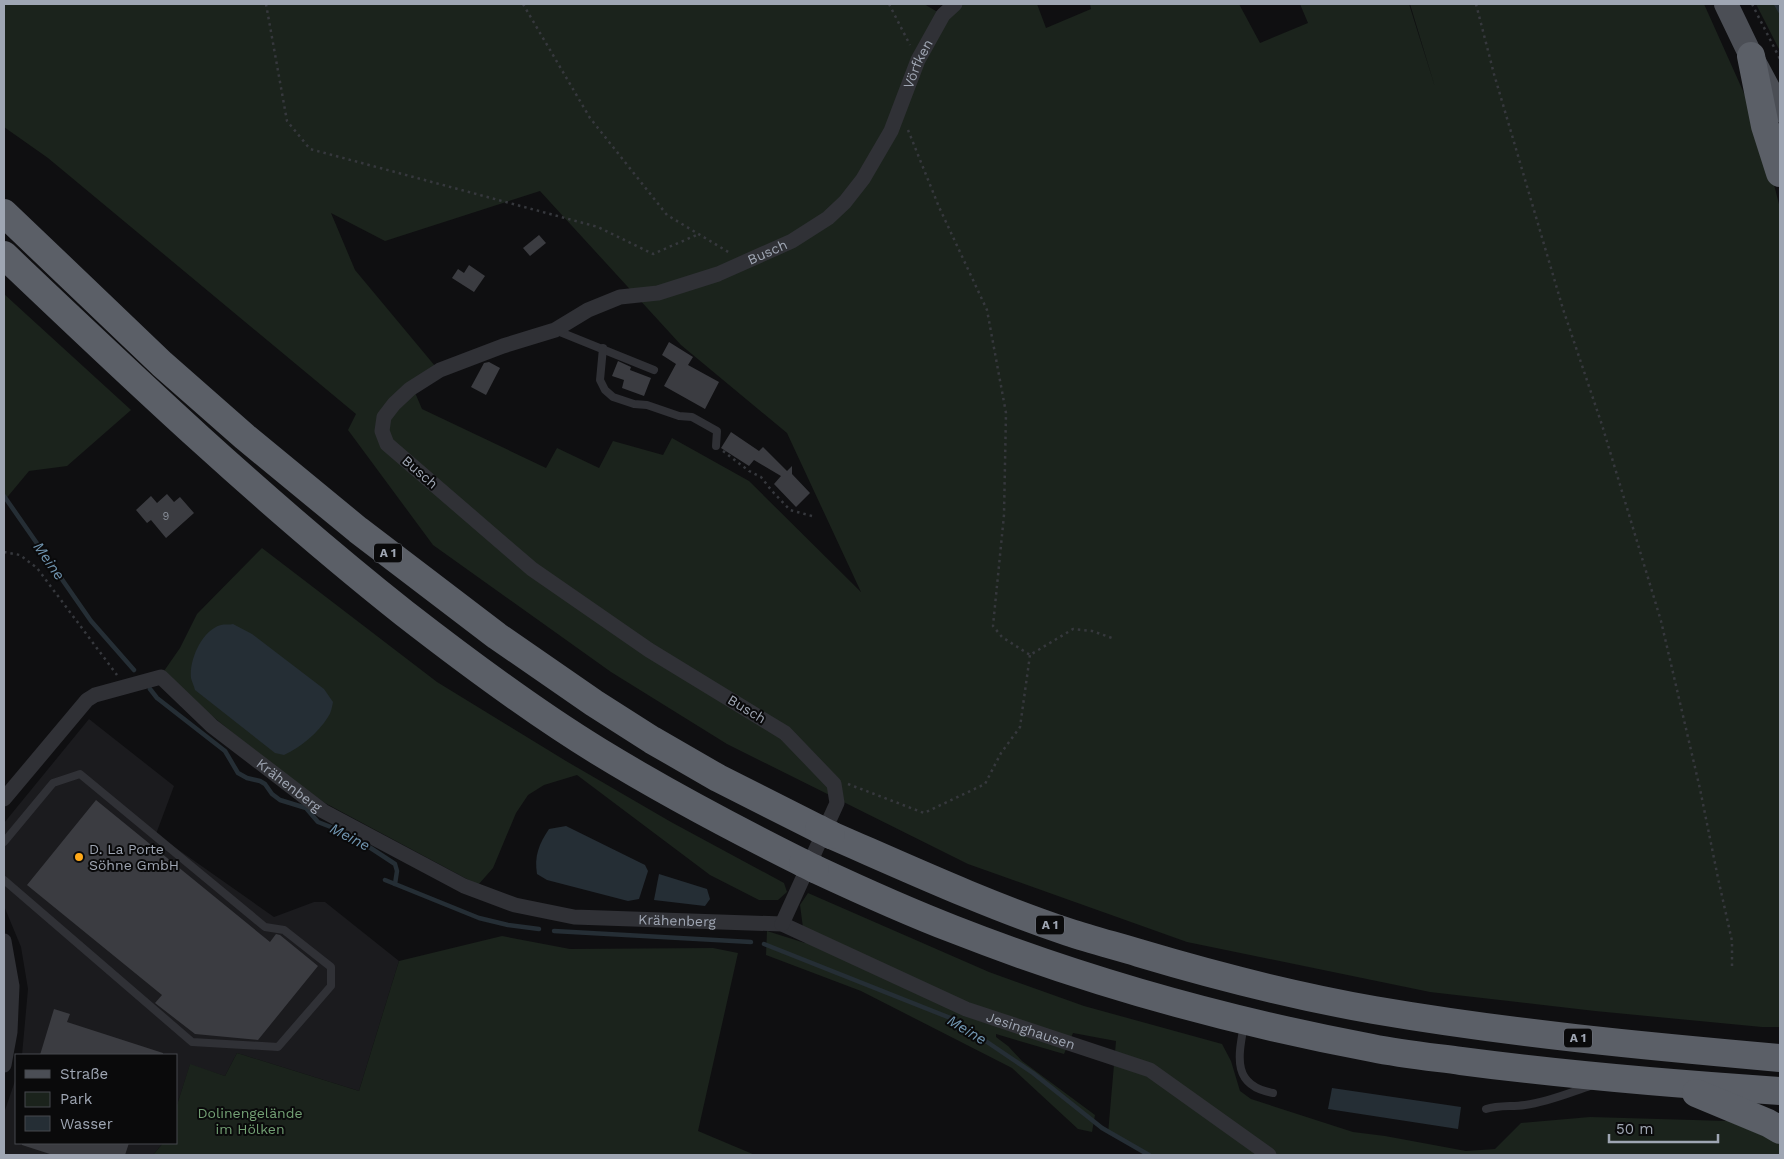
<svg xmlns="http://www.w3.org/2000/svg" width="1784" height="1159" font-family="'Work Sans',sans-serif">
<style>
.built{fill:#1b1b1e}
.green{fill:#1b231c;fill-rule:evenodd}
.water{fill:#252e35}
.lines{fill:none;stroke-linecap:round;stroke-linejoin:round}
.stream{stroke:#252e35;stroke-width:4.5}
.building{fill:#3b3c41}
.path{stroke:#36383d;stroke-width:2.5;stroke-dasharray:2.5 4;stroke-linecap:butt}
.lane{stroke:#303136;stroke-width:8}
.street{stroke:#303136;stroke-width:15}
.primary{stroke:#4b4e55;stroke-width:24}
.highway{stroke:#5b5f67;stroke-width:28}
.highway-bridge{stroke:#5b5f67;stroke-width:28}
.poi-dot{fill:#ffa919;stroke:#0a0a0b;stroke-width:2}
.labels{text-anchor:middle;stroke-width:4;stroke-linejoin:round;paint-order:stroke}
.number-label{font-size:11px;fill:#868c96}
.shield{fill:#0a0a0b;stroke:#727781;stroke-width:1}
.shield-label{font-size:12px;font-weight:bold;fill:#9fa6b3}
.street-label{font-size:14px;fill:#9fa6b3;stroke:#0a0a0b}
.poi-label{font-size:14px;fill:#9fa6b3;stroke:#0a0a0b;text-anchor:start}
.park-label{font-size:14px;fill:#73a074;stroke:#0a0a0b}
.water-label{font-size:15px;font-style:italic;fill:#7196b2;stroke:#0a0a0b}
</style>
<rect width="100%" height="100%" fill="#0f0f11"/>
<!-- built -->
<g class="built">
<polygon points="89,719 174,786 156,834 274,917 314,902 325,902 399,961 359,1091 237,1053 225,1076 190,1065 176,1108 176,1055 22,1055 28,989 21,947 4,906 4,823"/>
<polygon points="16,1078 16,1143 163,1143 153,1155 4,1155 4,1113"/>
</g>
<!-- green -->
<g class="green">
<path d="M 4,4 L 924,4 L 941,14 L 955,4 L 1037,4 L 1046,28 L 1091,9 L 1090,4 L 1239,4 L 1260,43 L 1308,23 L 1300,4 L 1409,4 L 1435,87 L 1410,4 L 1704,4 L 1752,111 L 1768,161 L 1780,208 L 1780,1027 L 1762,1027 L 1595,1011 L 1430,992 L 1187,942 L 968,864 L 727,744 L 611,672 L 433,545 L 348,430 L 356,414 L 48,158 L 4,127 ZM 540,191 L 681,345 L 787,433 L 861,592 L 749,481 L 672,438 L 663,455 L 613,441 L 599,468 L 557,448 L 546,468 L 422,409 L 413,388 L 440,372 L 355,270 L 331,213 L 385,241 Z"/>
<polygon points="1756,4 1780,4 1780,51"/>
<polygon points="4,294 131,410 67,466 29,471 4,501"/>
<polygon points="262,548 437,682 566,761 671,822 784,883 787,892 778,900 759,900 710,875 577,775 544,785 528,795 516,813 493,868 478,885 325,803 271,764 174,685 164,671 180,648 197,614"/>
<polygon points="808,893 989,972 1084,1006 1222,1044 1231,1061 1240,1091 1251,1099 1353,1132 1385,1136 1466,1151 1495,1149 1521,1123 1590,1117 1728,1121 1780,1143 1780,1155 1151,1155 1108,1134 1116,1041 1073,1033 1064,1054 996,1034 996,1037 1008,1046 1022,1061 1095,1115 1092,1132 1078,1129 1012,1068 861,991 766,955 767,931 805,943 800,905"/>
<polygon points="502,936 570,949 713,948 738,953 698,1131 755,1155 153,1155 163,1143 176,1143 176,1108 190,1064 225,1076 237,1053 359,1091 399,961"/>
</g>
<!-- water -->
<g class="water">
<path d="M 233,624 L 252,634 L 324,689 L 333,702 C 332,707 331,713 328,717 C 318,733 301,747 284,755 L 275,753 L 195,690 C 194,686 192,682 191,678 C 189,660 202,630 221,625 C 224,624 230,625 233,624 Z"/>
<path d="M 566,826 L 645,865 L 648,871 L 639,899 L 628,901 L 547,880 L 537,874 C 534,856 539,844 549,829 Z"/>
<polygon points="659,874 707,889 710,899 705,906 654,900"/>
<polygon points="1332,1088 1461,1107 1458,1129 1328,1109"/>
</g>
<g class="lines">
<!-- stream -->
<g class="stream">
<polyline points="1776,4 1780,11"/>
<polyline points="4,496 91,621 134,670"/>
<polyline points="150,689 157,698 225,751 238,773 247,778 260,781 265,784 272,794 280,800 306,808 318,822 336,829 343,838 360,841 395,864 397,871 395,884 479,918 508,925 539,929"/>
<polyline points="385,880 395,884"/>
<polyline points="554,931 751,942"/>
<polyline points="764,944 953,1019 1033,1073 1102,1128 1149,1155"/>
</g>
</g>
<!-- building -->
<g class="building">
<polygon points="539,235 546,243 530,256 523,248"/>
<polygon points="469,265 485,276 474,292 452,278 458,269 464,273"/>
<polygon points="669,342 693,357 688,365 719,382 705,409 664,386 676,364 662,355"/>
<polygon points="618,361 631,367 630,370 651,378 644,396 622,388 624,380 612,376"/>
<polygon points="489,362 500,368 486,395 471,387 484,363"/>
<polygon points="731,432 759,451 763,447 787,471 792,466 792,474 810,493 796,507 774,484 781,476 754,460 749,466 721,448"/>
<polygon points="167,494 174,502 180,497 194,513 166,538 151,520 147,523 136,510 151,496 157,503"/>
<polygon points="96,800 270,942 276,934 280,935 318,966 258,1040 195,1034 155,1003 162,995 27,885"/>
<polygon points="54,1009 70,1014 67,1022 163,1053 163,1055 40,1055"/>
<polygon points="22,1143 129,1143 125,1155 53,1155 22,1145"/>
</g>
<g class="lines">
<!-- path -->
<g class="path">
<polyline points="266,4 287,121 310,149 598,227 653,254 699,234"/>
<polyline points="523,4 590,118 667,215 730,253"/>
<polyline points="889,4 910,45"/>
<polyline points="1476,4 1494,74 1563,309 1602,425 1661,621 1700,789 1718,878 1732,941 1732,969"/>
<polyline points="1752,4 1780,59"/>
<polyline points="908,130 939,207 987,310 1006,413 1004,515 993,626 1002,637 1030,655 1073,629 1092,631 1112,638"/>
<polyline points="723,451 749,471 761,477 772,491 790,510 812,516"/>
<polyline points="4,552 20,555 37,568 117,675"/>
<polyline points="848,784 924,813 985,784 1001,753 1020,727 1030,655"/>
</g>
<!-- lane -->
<g class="lane">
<polyline points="555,330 654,370"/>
<polyline points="603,348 600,380 605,390 613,397 634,404 647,405 679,416 692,417 717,431 716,446"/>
<polyline points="4,842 53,783 80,774 265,927 284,930 331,967 331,986 278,1047 192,1042 4,880"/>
<path d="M 1244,1025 C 1238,1057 1232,1086 1273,1093"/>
<path d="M 1486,1109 C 1499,1105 1512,1107 1525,1105 C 1548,1102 1569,1093 1590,1086"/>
</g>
<!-- street -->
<g class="street">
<path id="s1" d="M 4,799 L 87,700 L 95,695 L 161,677 L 212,726 L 323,811 L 464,886 L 515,905 L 574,917 L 782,924 L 966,1009 L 1150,1070 L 1269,1155"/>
<path id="s2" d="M 782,924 L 837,803 L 834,784 L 785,733 L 649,650 L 532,569 L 387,444 L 382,431 L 384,417 L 394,404 L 410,389 L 440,370 L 503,346 L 555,330 L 588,310 L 620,297 L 658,293 L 718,274 L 792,241 L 828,218 L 845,202 L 863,179 L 891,131 L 918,60 L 943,15 L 955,4"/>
<polyline points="4,941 12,986 10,1032 4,1065"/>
</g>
<!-- primary -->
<polyline class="primary" points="1726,4 1751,56 1780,110"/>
<!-- highway -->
<g class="highway">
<polyline points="1751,56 1765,126 1780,173"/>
<polyline points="4,213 162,364 245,437 358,530 497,636 594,703 652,740 718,778 819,829"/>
<path d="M 4,255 C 133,378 264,502 404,613 C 467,662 531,710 598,751 C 665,792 733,828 803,863"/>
<path d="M 831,835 C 909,869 987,905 1068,932 C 1092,940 1116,946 1139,953 C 1216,976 1295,996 1374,1010 C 1508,1033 1644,1046 1780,1058"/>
<path d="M 815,869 C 860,890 906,911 953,929 C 1088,982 1229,1021 1372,1048 C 1401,1054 1431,1057 1461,1061 C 1567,1075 1674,1084 1780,1091"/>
<polyline points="1696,1093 1768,1123 1780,1130"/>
</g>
<!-- highway-bridge -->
<g class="highway-bridge">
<polyline points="819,829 831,835"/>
<polyline points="803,863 815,869"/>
</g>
</g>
<!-- markers -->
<circle class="poi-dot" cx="79" cy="857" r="5"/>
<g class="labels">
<!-- number labels -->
<g class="number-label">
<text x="166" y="520">9</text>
</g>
<!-- shield labels -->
<g class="shield">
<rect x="374" y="543.5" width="28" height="19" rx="4"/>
<rect x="1036" y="915.5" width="28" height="19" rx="4"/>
<rect x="1564" y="1028.5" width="28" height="19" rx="4"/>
</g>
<g class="shield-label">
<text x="388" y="557">A 1</text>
<text x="1050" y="929">A 1</text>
<text x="1578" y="1042">A 1</text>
</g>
<!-- street labels -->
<g class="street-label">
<text dy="5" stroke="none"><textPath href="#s2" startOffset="1418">Vörfken</textPath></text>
<text dy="5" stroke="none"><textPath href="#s2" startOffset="1168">Busch</textPath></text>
<text transform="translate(420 472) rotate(41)" y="5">Busch</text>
<text transform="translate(747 709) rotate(31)" y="5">Busch</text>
<text dy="5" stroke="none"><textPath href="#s1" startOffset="375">Krähenberg</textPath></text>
<text dy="5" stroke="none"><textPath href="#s1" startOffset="795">Krähenberg</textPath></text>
<text dy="5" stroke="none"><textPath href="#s1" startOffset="1171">Jesinghausen</textPath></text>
</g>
<!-- poi labels -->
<g class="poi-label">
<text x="89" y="854">D. La Porte<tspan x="89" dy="16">Söhne GmbH</tspan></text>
</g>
<!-- park labels -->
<g class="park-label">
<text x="250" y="1118">Dolinengelände<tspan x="250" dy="16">im Hölken</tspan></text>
</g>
<!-- water labels -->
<g class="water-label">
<text transform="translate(49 561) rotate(55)" y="5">Meine</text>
<text transform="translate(350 837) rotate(27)" y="5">Meine</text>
<text transform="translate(967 1030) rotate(31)" y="5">Meine</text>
</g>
</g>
<!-- border -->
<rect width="1784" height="1159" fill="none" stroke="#9fa6b3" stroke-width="10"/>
<!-- legend -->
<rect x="15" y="1054" width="162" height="90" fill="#0a0a0b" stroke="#46484e"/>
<rect x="25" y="1070" width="25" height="8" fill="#4b4e55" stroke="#46484e"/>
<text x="60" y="1079" font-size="15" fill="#9fa6b3">Straße</text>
<rect x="25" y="1092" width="25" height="15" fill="#1b231c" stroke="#46484e"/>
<text x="60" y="1104" font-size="15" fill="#9fa6b3">Park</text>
<rect x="25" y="1116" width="25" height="15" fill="#252e35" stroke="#46484e"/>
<text x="60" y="1129" font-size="15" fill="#9fa6b3">Wasser</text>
<!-- scale -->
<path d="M1609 1134v8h109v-8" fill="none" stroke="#9fa6b3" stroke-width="2.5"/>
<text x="1616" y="1134" font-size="15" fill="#9fa6b3" stroke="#0a0a0b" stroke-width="4" paint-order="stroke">50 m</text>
</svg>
